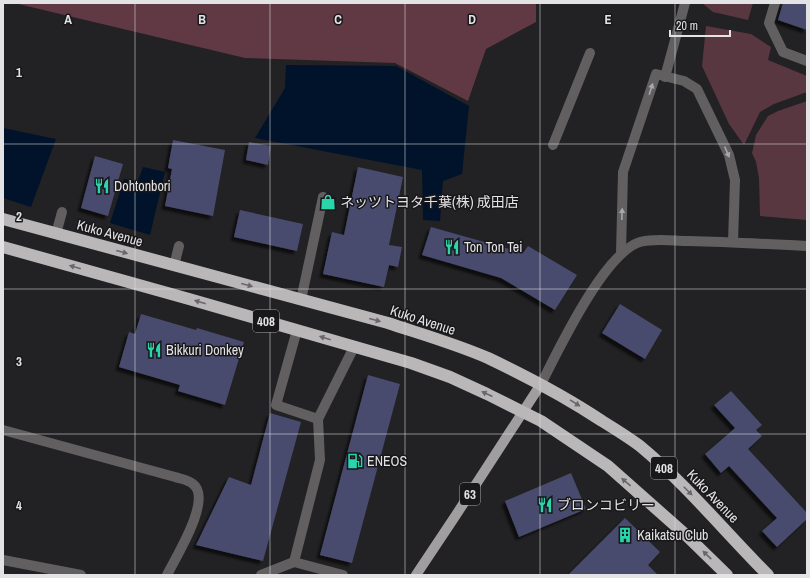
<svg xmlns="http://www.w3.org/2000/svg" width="810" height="578" font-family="'Archivo Narrow','Noto Sans JP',sans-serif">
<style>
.green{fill:#583741}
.forest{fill:#603945}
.water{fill:#00132b}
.building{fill:#484b6e;filter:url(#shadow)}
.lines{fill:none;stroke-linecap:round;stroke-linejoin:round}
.minor{stroke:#615f60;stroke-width:10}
.major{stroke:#a19ea0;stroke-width:10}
.highway{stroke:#bab7b9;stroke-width:12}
.oneway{fill:#a8a7a9}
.oneway2{fill:#69676a}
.grid{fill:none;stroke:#e3e2e4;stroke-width:1;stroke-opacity:0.55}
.labels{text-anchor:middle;stroke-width:3;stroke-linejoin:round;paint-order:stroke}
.shield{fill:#18171a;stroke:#a6a5a7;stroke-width:1}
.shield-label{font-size:13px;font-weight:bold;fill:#e3e2e4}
.poi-label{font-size:14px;fill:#e3e2e4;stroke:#18171a;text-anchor:start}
.street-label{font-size:14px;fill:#e3e2e4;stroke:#18171a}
.grid-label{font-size:13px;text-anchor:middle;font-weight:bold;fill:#e3e2e4;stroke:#18171a;stroke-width:3;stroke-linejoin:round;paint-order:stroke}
</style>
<defs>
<filter id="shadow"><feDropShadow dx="-3.5" dy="3.5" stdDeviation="1" flood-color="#0009"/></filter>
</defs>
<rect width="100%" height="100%" fill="#222123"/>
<!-- green -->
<g class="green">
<polygon points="702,3 753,3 748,20 713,12"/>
<polygon points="706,26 751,34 771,47 768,60 807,76 807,92 774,104 760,112 744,145 729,124 702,66"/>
<polygon points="807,101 807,220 760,216 759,178 756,162 752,153 756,135 768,116 778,111"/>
</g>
<!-- forest -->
<polygon class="forest" points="14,3 536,3 536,22 486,49 468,101 395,63 245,58"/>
<!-- water -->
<g class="water">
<polygon points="286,65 396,66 469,106 462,174 443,181 440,221 423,220 422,170 255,138 285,88"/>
<polygon points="3,128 56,139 31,207 3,198"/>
<polygon points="143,167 165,172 150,235 110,223 124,179 138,181"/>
</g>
<!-- building -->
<g class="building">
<polygon points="783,3 807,3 807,30 778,20"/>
<polygon points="173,140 225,150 213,216 165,206 172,169 168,168"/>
<polygon points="249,142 271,146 268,165 246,160"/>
<polygon points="95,156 123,164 108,216 81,208"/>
<polygon points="358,167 403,177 389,245 402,247 398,267 389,265 384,287 323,274 332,232 344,235"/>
<polygon points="240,210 303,224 297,251 234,237"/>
<polygon points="431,227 523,253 528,246 577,275 555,310 501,278 422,255"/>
<polygon points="620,304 662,330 645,359 602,333"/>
<polygon points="141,314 196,330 197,328 244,342 225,405 178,391 180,385 119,367 129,332 135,334"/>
<polygon points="368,375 400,384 352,563 320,555"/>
<polygon points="731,391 762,425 756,430 762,436 748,449 807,513 807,519 777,547 762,531 777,518 729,466 721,473 705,454 735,428 714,405"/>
<polygon points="270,413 301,422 263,561 196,545 229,477 251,485"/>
<polygon points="571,473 586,509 519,537 505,501"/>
<polygon points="625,518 660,552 648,565 658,575 568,575"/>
</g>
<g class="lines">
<!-- minor -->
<g class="minor">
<polyline points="775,3 769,23 783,52 807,61"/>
<polyline points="665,77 685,3"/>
<polyline points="553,145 590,53"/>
<polyline points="56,234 62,212"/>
<polyline points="621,253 623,172 656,74 684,81 697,89 729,155 735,180 733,242"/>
<polyline points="174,266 179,246"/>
<polyline points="301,300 323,197"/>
<polyline points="297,330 276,405 318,419 320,460 294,562 343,575"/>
<path d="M 541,384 C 559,349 604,253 640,242 C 655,238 673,241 689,241 C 728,242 768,244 807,246"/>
<polyline points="318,419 354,347"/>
<path d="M 3,430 L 175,477 C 181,479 189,480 193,484 C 213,499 175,558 167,575"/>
<polyline points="3,560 81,575"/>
<polyline points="261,575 294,562"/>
</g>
<!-- major -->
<polyline class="major" points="416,575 456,515 541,384"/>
<!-- highway -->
<g class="highway">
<path d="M 3,219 L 388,323 C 421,334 456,344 488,358 C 528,377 566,397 602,421 C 615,429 628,437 640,446 C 687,485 725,532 768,575"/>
<polyline points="3,247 189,299 411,363 450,377 487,394 541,421 608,466 687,536 727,575"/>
</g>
</g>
<!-- one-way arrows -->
<defs><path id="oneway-solid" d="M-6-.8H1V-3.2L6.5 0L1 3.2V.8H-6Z"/></defs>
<g class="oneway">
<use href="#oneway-solid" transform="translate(651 89) rotate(-72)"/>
<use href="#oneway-solid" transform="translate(727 152) rotate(67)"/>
<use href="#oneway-solid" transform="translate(622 214) rotate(-88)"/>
</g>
<g class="oneway2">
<use href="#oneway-solid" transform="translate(122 252) rotate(15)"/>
<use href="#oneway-solid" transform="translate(75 267) rotate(-164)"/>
<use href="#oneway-solid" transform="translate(247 285) rotate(15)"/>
<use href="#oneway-solid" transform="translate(200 302) rotate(-164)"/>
<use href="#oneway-solid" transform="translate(375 320) rotate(15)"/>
<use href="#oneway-solid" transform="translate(325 338) rotate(-163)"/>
<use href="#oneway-solid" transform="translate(487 394) rotate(-155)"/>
<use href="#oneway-solid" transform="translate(575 403) rotate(32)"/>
<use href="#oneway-solid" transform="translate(626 482) rotate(-140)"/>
<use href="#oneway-solid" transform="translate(688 491) rotate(45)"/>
<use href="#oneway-solid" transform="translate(707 555) rotate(-136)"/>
</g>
<!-- grid -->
<path class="grid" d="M 135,3 L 135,575M 270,3 L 270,575M 405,3 L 405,575M 540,3 L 540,575M 675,3 L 675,575M 3,144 L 807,144M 3,289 L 807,289M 3,434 L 807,434"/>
<!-- icons -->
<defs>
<symbol id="restaurant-bare" viewBox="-9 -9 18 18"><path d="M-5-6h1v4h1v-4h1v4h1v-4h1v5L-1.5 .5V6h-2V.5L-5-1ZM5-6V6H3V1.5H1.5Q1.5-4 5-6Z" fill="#2ad5ac" stroke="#18171a" stroke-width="2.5" paint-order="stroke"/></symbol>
<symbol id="shop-bare" viewBox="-9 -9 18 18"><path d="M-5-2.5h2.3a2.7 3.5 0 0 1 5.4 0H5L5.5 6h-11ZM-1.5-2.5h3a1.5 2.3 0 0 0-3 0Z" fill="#2ad5ac" stroke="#18171a" stroke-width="2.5" paint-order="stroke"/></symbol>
<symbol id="fuel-bare" viewBox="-9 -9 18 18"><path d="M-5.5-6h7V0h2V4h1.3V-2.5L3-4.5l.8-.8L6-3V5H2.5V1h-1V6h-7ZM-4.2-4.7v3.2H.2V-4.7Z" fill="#2ad5ac" stroke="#18171a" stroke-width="2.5" paint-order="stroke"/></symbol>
<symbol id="building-bare" viewBox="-9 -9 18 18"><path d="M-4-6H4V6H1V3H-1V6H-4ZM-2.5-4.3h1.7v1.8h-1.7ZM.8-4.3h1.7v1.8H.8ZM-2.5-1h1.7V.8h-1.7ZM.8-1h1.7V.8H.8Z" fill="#2ad5ac" stroke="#18171a" stroke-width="2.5" paint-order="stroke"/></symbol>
</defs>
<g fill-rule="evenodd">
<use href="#restaurant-bare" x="91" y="175" width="22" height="22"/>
<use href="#shop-bare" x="317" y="191" width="22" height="22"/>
<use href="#restaurant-bare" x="441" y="236" width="22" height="22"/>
<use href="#restaurant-bare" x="143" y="339" width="22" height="22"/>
<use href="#fuel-bare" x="344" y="450" width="22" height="22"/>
<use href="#restaurant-bare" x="534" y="494" width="22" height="22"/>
<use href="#building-bare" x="614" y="524" width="22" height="22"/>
</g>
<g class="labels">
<!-- shield labels -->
<g class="shield">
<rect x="253" y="310" width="26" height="22" rx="3"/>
<rect x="651" y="457" width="26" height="22" rx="3"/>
<rect x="460" y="483" width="20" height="22" rx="3"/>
</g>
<g class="shield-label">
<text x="266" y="326">408</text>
<text x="664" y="473">408</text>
<text x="470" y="499">63</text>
</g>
<!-- poi labels -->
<g class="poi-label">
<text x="114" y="191">Dohtonbori</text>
<text x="340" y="207">ネッツトヨタ千葉(株) 成田店</text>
<text x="464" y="252">Ton Ton Tei</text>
<text x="166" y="355">Bikkuri Donkey</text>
<text x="367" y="466">ENEOS</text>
<text x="557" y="510">ブロンコビリー</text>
<text x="637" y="540">Kaikatsu Club</text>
</g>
<!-- street labels -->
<g class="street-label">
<text transform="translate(110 233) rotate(15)" y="5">Kuko Avenue</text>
<text transform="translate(423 320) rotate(18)" y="5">Kuko Avenue</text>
<text transform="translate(713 496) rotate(46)" y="5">Kuko Avenue</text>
</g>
</g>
<g class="grid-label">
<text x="68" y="24">A</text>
<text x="202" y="24">B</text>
<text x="338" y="24">C</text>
<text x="472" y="24">D</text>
<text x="608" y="24">E</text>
<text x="19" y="77">1</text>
<text x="19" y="221">2</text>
<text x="19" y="366">3</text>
<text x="19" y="510">4</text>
</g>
<!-- border -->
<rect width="810" height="578" fill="none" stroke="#e3e2e4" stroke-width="8"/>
<!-- scale -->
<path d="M670 30v6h60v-6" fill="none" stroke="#e3e2e4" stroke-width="2"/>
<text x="676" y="30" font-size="12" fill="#e3e2e4" stroke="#18171a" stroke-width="3" paint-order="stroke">20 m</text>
</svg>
